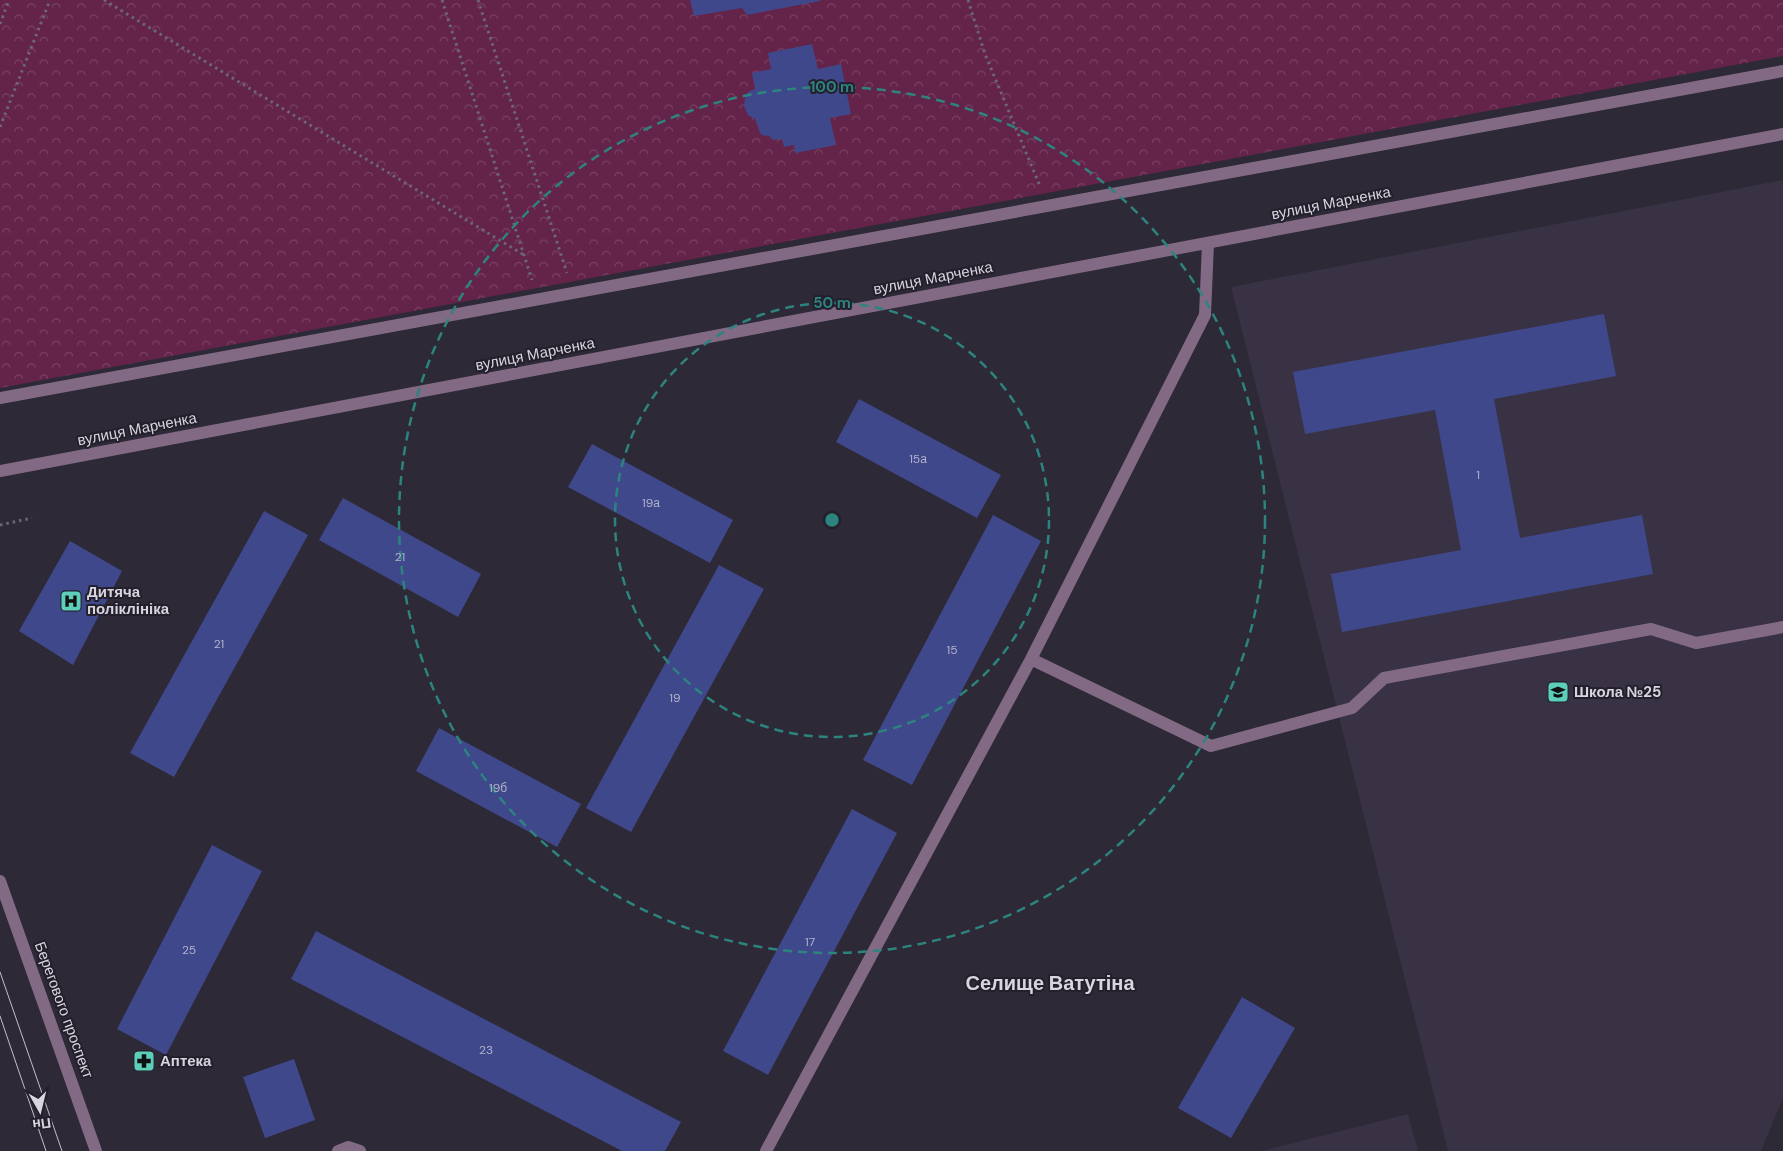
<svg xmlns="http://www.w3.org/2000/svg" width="1783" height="1151" font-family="'DM Sans',sans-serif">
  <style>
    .built { fill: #383244 }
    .park { fill: url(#park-crowns) }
    .building { fill: #40488c }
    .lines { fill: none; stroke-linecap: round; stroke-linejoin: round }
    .path { stroke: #6b6773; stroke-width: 3; stroke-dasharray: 2.5 4; stroke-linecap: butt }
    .minor { stroke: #826a85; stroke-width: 12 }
    .tram { stroke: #c3c0ca; stroke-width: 1 }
    .ring { fill: none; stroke: #2d847f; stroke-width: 2.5; stroke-dasharray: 9 6 }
    .labels { text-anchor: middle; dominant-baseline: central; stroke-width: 4; stroke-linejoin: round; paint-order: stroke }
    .number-label { font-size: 12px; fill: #b2b2ca }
    .street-label { font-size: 15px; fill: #d8d5de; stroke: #231f2c }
    .poi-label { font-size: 15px; font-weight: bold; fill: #d8d5de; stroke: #231f2c; text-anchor: start }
    .district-label { font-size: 20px; font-weight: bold; fill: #d8d5de; stroke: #231f2c }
    .centre { fill: #2d847f; stroke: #231f2c; stroke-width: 2.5 }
    .ring-label { font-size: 15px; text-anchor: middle; font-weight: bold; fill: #2d847f; stroke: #231f2c; stroke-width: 4; stroke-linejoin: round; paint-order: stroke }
  </style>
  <defs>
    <pattern id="park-crowns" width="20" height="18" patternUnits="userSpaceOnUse" patternTransform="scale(1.25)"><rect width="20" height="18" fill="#642349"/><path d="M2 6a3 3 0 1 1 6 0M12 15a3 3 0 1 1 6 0" fill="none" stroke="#794263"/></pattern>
  </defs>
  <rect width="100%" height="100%" fill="#2d2936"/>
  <!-- built -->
  <path class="built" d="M1783 180V1098L1761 1151H1448L1231 287Z
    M1408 1114 1418 1151H1261Z"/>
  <!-- park -->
  <path class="park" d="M0 0H1783V56L0 388Z"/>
  <!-- building -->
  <path class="building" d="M690 0H820V1L747 15 742 8 694 16Z
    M812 44 818 69 841 64 851 114 830 118 836 145 795 153 794 145 784 147 782 139 773 140 769 136 761 135 755 119 748 115 744 106 745 99 748 92 755 89 752 73 771 69 768 53Z
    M1604 314 1616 376 1494 399 1520 538 1642 515 1653 574 1342 632 1331 574 1461 550 1435 410 1305 434 1293 372Z
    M859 399 1001 475 977 518 836 442Z
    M592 444 733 520 710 563 568 487Z
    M343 498 481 574 458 617 319 540Z
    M264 511 308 535 174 777 130 753Z
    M993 515 1041 541 912 785 863 760Z
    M70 541 122 571 73 665 19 631Z
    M719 565 764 589 631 832 586 808Z
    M439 728 581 804 557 847 416 771Z
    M852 809 897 833 768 1075 723 1051Z
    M212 845 262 871 166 1055 117 1029Z
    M316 931 681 1122 665 1151H622L291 979Z
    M1242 997 1295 1028 1231 1138 1178 1108Z
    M294 1059 315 1120 265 1138 243 1077Z"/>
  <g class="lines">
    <!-- path -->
    <path class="path" d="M104 0 524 255
      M442 0 532 280
      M478 0 567 273
      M968 0 985 54 1040 186
      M0 24 9 0
      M0 127 50 0
      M0 525 32 518"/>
    <!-- minor -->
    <path class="minor" d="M0 398 1783 71
      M0 471 1783 134
      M1031 659 1211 746 1352 708 1384 678 1651 629 1696 643 1783 627
      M0 881 96 1151
      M338 1151 348 1147 360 1151
      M766 1151 1031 659 1205 315 1208 243"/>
    <!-- tram -->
    <path class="tram" d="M0 972 62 1151
      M0 1016 46 1151"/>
  </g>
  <!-- distance rings -->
  <g class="ring">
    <circle cx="832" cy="520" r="217"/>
    <circle cx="832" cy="520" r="433"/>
  </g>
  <!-- icons -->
  <defs>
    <g id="hospital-square" transform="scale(1.125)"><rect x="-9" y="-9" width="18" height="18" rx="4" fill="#5cceba" stroke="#231f2c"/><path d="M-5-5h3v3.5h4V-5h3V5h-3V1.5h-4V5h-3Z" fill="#111"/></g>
    <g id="school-square" transform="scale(1.125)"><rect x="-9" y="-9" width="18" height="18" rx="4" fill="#5cceba" stroke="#231f2c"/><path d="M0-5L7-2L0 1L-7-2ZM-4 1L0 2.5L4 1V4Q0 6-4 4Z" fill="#111"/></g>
    <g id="pharmacy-square" transform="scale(1.125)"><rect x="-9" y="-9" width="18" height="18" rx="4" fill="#5cceba" stroke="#231f2c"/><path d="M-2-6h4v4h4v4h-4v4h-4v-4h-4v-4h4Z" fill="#111"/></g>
  </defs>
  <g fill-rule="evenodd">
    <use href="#hospital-square" x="71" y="601"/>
    <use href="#school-square" x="1558" y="692"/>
    <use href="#pharmacy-square" x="144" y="1061"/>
  </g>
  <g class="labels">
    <!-- number labels -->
    <g class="number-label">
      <text x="918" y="459">15а</text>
      <text x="1478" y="475">1</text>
      <text x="651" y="503">19а</text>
      <text x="400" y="557">21</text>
      <text x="219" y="644">21</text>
      <text x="952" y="650">15</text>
      <text x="675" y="698">19</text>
      <text x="498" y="788">19б</text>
      <text x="810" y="942">17</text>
      <text x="189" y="950">25</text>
      <text x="486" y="1050">23</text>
    </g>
    <!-- street labels -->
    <g class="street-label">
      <text transform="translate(1331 203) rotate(-11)">вулиця Марченка</text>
      <text transform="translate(933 278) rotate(-11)">вулиця Марченка</text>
      <text transform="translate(535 354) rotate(-11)">вулиця Марченка</text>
      <text transform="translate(137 429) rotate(-11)">вулиця Марченка</text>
      <text transform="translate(64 1010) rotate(70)">Берегового проспект</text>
    </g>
    <!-- poi labels -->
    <g class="poi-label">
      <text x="87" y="592">Дитяча<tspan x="87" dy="17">поліклініка</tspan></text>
      <text x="1574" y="692">Школа №25</text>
      <text x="160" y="1061">Аптека</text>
    </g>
    <!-- district labels -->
    <g class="district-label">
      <text x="1050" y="983">Селище Ватутіна</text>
    </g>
  </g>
  <circle cx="832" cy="520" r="8" class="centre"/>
  <g class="ring-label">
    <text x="832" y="92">100 m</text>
    <text x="832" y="308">50 m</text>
  </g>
  <!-- north arrow -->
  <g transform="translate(40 1111) rotate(172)" stroke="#231f2c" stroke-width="4" paint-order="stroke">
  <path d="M0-4L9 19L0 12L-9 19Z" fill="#d8d5de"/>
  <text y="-8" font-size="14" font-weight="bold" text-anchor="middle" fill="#d8d5de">Пн</text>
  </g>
</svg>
